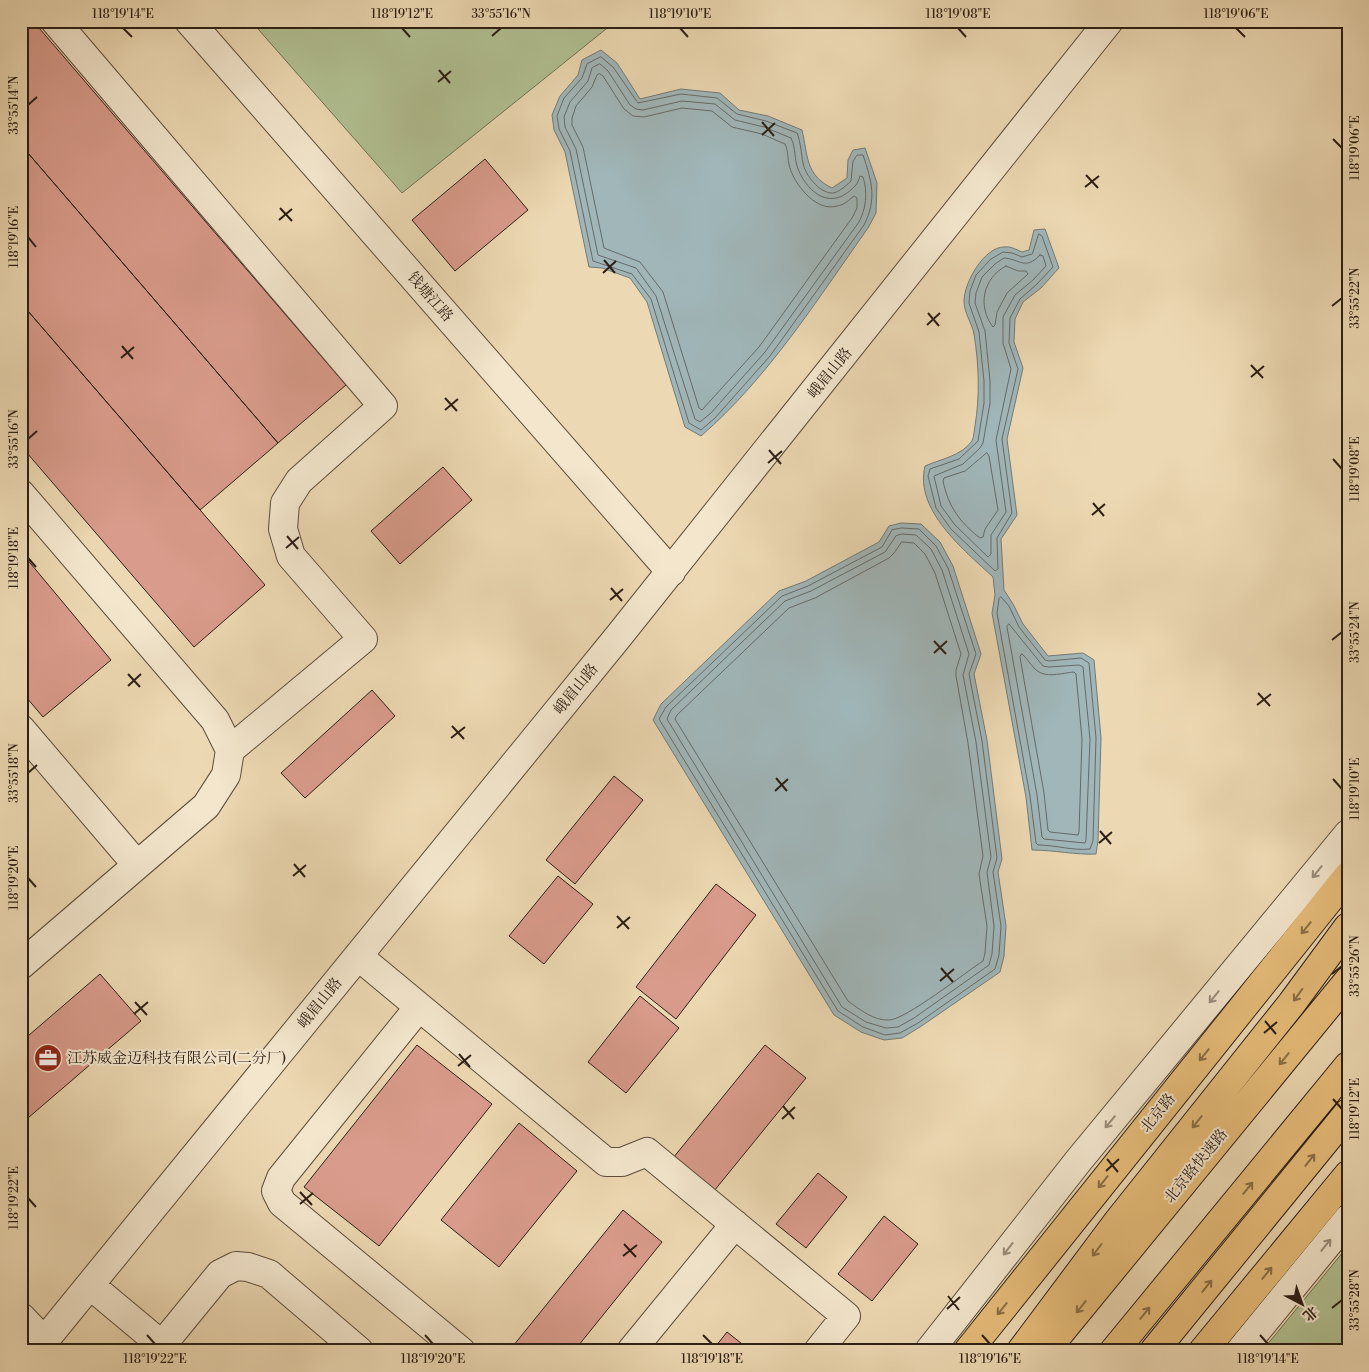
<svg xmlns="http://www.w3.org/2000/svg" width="1369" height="1372" font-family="'Libre Bodoni','Noto Serif SC',serif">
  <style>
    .green { fill: #b1c092; stroke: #6e7054 }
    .water { fill: #a0b6b9; stroke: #727a77 }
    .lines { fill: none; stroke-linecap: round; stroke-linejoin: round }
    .shore { stroke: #666a67; stroke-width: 1 }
    .building { fill: #d99b8b; stroke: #2c1f15 }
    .minor-casing { stroke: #5c4d3c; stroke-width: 30 }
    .major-casing { stroke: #2c1f15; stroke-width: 30 }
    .highway-casing { stroke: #2c1f15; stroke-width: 30 }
    .minor { stroke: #f3e6cd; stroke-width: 28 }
    .major { stroke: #e6bc79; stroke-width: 28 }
    .highway { stroke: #e6bc79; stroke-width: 28 }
    .oneway { stroke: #998c7a }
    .oneway2 { stroke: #896e47 }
    .ticks { fill: none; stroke: #2c1f15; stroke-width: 2 }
    .labels { text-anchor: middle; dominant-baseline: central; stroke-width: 4; stroke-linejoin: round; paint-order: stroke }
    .street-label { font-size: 15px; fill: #2c1f15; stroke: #f3e6cd }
    .poi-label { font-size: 15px; fill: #2c1f15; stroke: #f3e6cd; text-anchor: start }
    .neatline { fill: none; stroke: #2c1f15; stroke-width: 2 }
    .ticks-label { font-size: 12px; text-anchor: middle; fill: #2c1f15 }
  </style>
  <rect width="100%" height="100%" fill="#ecd8b2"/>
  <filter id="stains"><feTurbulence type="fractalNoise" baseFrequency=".004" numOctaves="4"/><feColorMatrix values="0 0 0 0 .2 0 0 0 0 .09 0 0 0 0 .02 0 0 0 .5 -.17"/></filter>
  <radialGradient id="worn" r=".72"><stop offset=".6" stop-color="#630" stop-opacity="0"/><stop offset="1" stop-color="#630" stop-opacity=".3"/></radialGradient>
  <!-- green -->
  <path class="green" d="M251 21H616L402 193Z
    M1348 1246V1351H1262Z"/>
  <!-- water -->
  <path class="water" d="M601 50 617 63 640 99 681 89 720 93 739 110 768 116 802 130C808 155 805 175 832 188L847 178 848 160 853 150 865 148 877 183 876 213 868 228C817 300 768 378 701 436L685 427 647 302 630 278 602 268 589 267 565 152 554 130 552 115 560 96 578 75 582 60Z
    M1045 229 1059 268 1041 288 1023 302 1015 319 1014 342 1023 368 1007 439 1017 515 1001 539 1004 590 1013 604 1023 624 1048 656 1083 653 1094 660 1101 738 1098 841 1096 854C1075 855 1054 850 1032 850L1026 797 992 613 995 595 993 577C964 550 914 510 925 466 941 459 961 456 972 441 974 437 974 431 975 426 980 395 979 365 974 334 972 323 964 313 964 301 964 283 984 247 1004 247 1011 246 1017 250 1022 252L1029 250 1034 230Z
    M901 523 921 524 940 542 953 566 981 654 974 674 987 740 1002 859 998 872 1006 926 1004 956 1000 972 920 1027 902 1038 884 1040 861 1032 834 1015 653 720 661 704 779 591 806 581 879 542 889 526Z"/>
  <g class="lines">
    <!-- shore -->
    <path class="shore" d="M601 57 613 67 638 103 681 94 717 98 737 114 766 121 797 133C801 143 801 153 803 163 805 175 819 192 831 193 837 194 847 185 851 181L853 161 857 155H863C872 182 877 199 864 225L770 356 715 418 701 430 689 423 651 299 632 274 593 261 570 151 559 129 557 116 564 98 582 78 587 64Z
      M600 64 608 71 630 105 636 109 643 110 682 101 715 104 735 120 764 127 791 138C796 148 794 159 798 169 809 195 832 211 855 186 858 183 859 179 860 176L863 177C868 192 866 209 859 222L765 352 711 413 700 422 695 419 656 296 636 268 598 255 576 149 565 127 564 117 570 102 588 81 592 68Z
      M600 74 603 76 624 109 633 116 644 117 682 108 712 111 732 127 762 134 785 144C789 152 787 162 791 171 797 187 817 212 837 206 844 205 849 200 854 196L857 198V208L852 218 759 347 702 410 699 408 663 292 640 262 604 248 583 147 572 125V118L576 106 592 87 597 75Z
      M1039 234 1042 236 1053 267 1037 284 1020 299 1010 318 1009 343 1018 369 1002 439 1012 513 997 538 998 569 995 571 951 529 936 508 928 476 930 469 959 459 978 441 984 403V381L979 332 969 303 970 291 976 275 991 259 1003 252 1012 253 1022 257 1032 254Z
      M1040 255 1043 256 1046 266 1033 280 1015 295 1003 317V343L1011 369 996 440 1006 512 991 535V554L988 557 955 525 941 506 934 476 963 464 980 448 983 443 990 403V381L985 331 975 303 976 293 982 277 995 264 1004 258C1020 259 1025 271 1040 255Z
      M1006 266 1018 271H1026L1028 274 1007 293 997 312 995 325 993 327C977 306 983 278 1006 266Z
      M987 453 989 456 998 510 985 529 983 537 980 538C960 523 948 506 943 481L944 478 965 471Z
      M902 528 919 529 936 546 948 568 976 654 969 674 982 741 997 858 993 872 1001 926 999 955 995 969 918 1023 900 1033 885 1035 863 1027 838 1011 659 719 666 707 782 596 808 586 882 547 892 530Z
      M902 534 916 535 931 549 942 570 969 654 963 675 976 742 991 857 987 872 994 926 992 954 989 965 914 1018 898 1027 886 1028 866 1022 842 1007 667 719 671 710 785 601 811 591 885 552 896 536Z
      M902 542 914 543 925 554 935 573 961 654 956 670V676L968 743 983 856 979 874 987 926 985 953 983 961C966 972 905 1020 889 1020 874 1021 859 1009 848 1001L675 719 677 715 789 608 815 598 889 558 894 553Z
      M1001 597 1009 606 1019 627 1045 660 1049 661 1081 658 1089 663 1096 738 1093 841 1090 849C1073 851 1056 845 1038 845L1036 843 1030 796 997 613 999 599Z
      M1009 624 1043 666 1049 667 1079 665 1083 667 1090 739 1086 840 1085 843 1044 839 1042 837 1037 795 1007 627Z
      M1022 654C1027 658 1030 664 1035 669 1045 679 1062 673 1074 672L1076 674 1082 739 1079 832 1078 835 1050 832 1048 830 1044 793 1020 657Z"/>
  </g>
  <!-- building -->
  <path class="building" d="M21 21H33L346 385 278 443 21 145Z
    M21 145 278 443 200 510 21 303Z
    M485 159 528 210 455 271 412 220Z
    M21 303 265 585 194 647 21 446Z
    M443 467 472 500 400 564 371 531Z
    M21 552 111 660 43 717 21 691Z
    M372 690 395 716 305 798 281 773Z
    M614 776 643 800 575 884 546 860Z
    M558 876 593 904 544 964 509 936Z
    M716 884 756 915 676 1019 636 987Z
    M100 974 141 1021 21 1124V1042Z
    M640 996 679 1028 626 1093 588 1062Z
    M417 1045 492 1104 379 1246 304 1187Z
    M765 1045 806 1078 714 1191 673 1158Z
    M519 1123 577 1171 499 1267 441 1220Z
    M818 1173 847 1197 806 1248 776 1224Z
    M623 1210 662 1242 574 1351H509Z
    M884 1216 918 1244 872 1301 838 1274Z
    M727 1332 751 1351H712Z"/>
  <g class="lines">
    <!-- minor casing -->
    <g class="minor-casing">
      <path id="minor" d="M55 21 383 406 299 481 285 503 283 529 291 556 363 639 230 750
        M189 21 671 572
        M21 494 215 720 230 750 226 775 206 806 21 965
        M21 729 137 865
        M358 956 606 1162H622L647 1152 846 1316 818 1351
        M419 1007 281 1178 276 1191 282 1203 461 1351
        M90 1285 169 1351
        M21 1317 44 1341
        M36 1351 618 637 1109 21
        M157 1351 220 1274 236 1266 248 1267 269 1274 359 1351
        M631 1351 735 1224
        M929 1351 1079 1160 1348 834
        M1240 1351 1348 1219"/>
    </g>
    <!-- major casing -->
    <g class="major-casing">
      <path id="major" d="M968 1351 1348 876
        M1203 1351 1348 1175"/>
    </g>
    <!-- highway casing -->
    <g class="highway-casing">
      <path id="highway" d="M1021 1351 1119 1220 1292 1003 1348 927
        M1045 1351 1348 981
        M1114 1351 1348 1066
        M1154 1351 1348 1113"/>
    </g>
    <!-- minor -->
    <use href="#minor" class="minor"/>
    <!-- major -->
    <use href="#major" class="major"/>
    <!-- highway -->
    <use href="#highway" class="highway"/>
  </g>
  <!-- one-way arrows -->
  <defs><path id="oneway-shaft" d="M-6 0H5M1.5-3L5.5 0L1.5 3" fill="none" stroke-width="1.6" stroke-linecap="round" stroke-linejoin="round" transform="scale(1.25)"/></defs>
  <g class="oneway">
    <use href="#oneway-shaft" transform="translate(1317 872) rotate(129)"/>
    <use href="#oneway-shaft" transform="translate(1214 997) rotate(129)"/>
    <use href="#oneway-shaft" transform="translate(1110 1122) rotate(130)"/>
    <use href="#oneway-shaft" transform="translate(1326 1245) rotate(-51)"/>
    <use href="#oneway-shaft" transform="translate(1008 1249) rotate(128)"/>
  </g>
  <g class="oneway2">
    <use href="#oneway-shaft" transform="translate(1306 928) rotate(129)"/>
    <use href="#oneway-shaft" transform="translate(1298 995) rotate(126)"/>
    <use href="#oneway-shaft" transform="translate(1204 1055) rotate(129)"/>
    <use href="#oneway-shaft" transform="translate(1284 1059) rotate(129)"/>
    <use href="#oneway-shaft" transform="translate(1197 1122) rotate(129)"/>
    <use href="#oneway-shaft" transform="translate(1310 1160) rotate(-51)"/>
    <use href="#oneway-shaft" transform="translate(1103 1182) rotate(129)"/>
    <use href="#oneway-shaft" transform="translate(1248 1188) rotate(-51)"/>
    <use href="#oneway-shaft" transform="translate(1097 1250) rotate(127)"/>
    <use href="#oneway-shaft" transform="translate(1267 1273) rotate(-51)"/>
    <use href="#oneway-shaft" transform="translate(1207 1286) rotate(-51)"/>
    <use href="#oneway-shaft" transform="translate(1081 1307) rotate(129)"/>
    <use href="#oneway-shaft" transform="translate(1002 1309) rotate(129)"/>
    <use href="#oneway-shaft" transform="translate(1145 1313) rotate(-51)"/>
  </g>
  <!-- ticks -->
  <path class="ticks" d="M123 28 132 37M402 28 410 37M680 28 688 37M958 28 966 37M1236 28 1245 37M492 36 501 28M439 70 450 83M438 82 451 71M28 105 37 97M762 122 774 136M762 135 775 123M1333 139 1342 148M1086 175 1098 188M1085 187 1099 176M280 208 292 221M279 220 292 209M28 237 36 247M604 260 615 273M603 273 616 261M1332 306 1342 298M928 313 939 326M927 325 940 313M122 346 133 359M121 358 134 347M1251 365 1263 378M1251 377 1264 366M445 398 457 411M445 410 458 399M28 439 37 431M769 450 781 464M1333 459 1342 469M768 463 782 451M1093 503 1104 516M1092 515 1105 504M287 536 298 549M286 548 299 537M28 558 36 567M611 588 622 601M610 600 623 589M1332 640 1342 632M934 641 946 654M934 653 947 641M128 674 140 687M128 686 141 674M1258 693 1270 706M1257 705 1271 694M452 726 464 739M451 738 465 727M28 773 37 765M776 778 787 791M1333 779 1342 789M775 791 788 779M1100 831 1111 844M1099 843 1112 832M294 864 305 877M293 876 306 865M28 878 36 887M617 916 629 929M617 928 630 917M941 968 953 982M1332 974 1342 966M940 981 954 969M135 1002 147 1015M134 1014 148 1002M1265 1021 1276 1034M1264 1033 1277 1022M459 1054 470 1067M458 1066 471 1055M1333 1099 1342 1109M783 1106 794 1119M782 1119 795 1107M1107 1159 1118 1172M1106 1171 1119 1159M300 1192 312 1205M28 1198 36 1207M300 1204 313 1193M624 1244 636 1257M623 1256 637 1245M948 1296 959 1310M1332 1308 1342 1300M947 1309 960 1297M147 1335 155 1344M425 1335 433 1344M703 1335 712 1344M982 1335 990 1344M1260 1335 1268 1344"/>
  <!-- icons -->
  <defs>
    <g id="office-disc" transform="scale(1.4375)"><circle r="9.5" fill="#8f2418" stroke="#f3e6cd"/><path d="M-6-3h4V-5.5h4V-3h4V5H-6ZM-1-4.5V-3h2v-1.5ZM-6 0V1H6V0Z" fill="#fff"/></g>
  </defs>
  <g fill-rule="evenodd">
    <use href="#office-disc" x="48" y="1058"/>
  </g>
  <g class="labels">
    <!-- street labels -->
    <g class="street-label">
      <text transform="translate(430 297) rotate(49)">钱塘江路</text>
      <text transform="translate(830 373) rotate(-51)">峨眉山路</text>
      <text transform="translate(576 689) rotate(-51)">峨眉山路</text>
      <text transform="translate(320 1003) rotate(-51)">峨眉山路</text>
      <text transform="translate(1158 1113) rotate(-51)">北京路</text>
      <text transform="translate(1196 1166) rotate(-51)">北京路快速路</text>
    </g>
    <!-- poi labels -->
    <g class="poi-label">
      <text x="67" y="1058">江苏威金迈科技有限公司(二分厂)</text>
    </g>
  </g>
  <!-- margin -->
  <rect width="1369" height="1372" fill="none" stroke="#ecd8b2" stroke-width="55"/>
  <!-- north arrow -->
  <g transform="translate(1302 1304) rotate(139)" stroke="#f3e6cd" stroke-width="4" paint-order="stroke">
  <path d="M0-4L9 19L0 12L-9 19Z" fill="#2c1f15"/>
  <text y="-8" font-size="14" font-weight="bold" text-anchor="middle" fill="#2c1f15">北</text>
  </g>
  <rect x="28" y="28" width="1314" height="1316" class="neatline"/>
  <g class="ticks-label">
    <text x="123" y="18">118°19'14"E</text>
    <text x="402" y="18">118°19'12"E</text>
    <text x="501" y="18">33°55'16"N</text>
    <text x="680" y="18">118°19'10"E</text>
    <text x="958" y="18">118°19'08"E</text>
    <text x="1236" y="18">118°19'06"E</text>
    <text transform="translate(14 105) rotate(-90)" y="4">33°55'14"N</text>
    <text transform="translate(1355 148) rotate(-90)" y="4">118°19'06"E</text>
    <text transform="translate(14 237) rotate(-90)" y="4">118°19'16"E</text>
    <text transform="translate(1355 298) rotate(-90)" y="4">33°55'22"N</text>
    <text transform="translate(14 439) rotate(-90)" y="4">33°55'16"N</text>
    <text transform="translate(1355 469) rotate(-90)" y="4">118°19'08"E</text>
    <text transform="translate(14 558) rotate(-90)" y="4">118°19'18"E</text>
    <text transform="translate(1355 632) rotate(-90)" y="4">33°55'24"N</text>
    <text transform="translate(14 773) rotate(-90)" y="4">33°55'18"N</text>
    <text transform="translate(1355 789) rotate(-90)" y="4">118°19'10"E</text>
    <text transform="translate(14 878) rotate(-90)" y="4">118°19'20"E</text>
    <text transform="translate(1355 966) rotate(-90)" y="4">33°55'26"N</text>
    <text transform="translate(1355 1109) rotate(-90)" y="4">118°19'12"E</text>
    <text transform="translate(14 1198) rotate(-90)" y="4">118°19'22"E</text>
    <text transform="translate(1355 1300) rotate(-90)" y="4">33°55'28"N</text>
    <text x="155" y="1363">118°19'22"E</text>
    <text x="433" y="1363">118°19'20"E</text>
    <text x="712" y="1363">118°19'18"E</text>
    <text x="990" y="1363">118°19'16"E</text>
    <text x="1268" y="1363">118°19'14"E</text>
  </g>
  <rect width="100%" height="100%" filter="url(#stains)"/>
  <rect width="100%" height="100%" fill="url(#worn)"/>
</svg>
